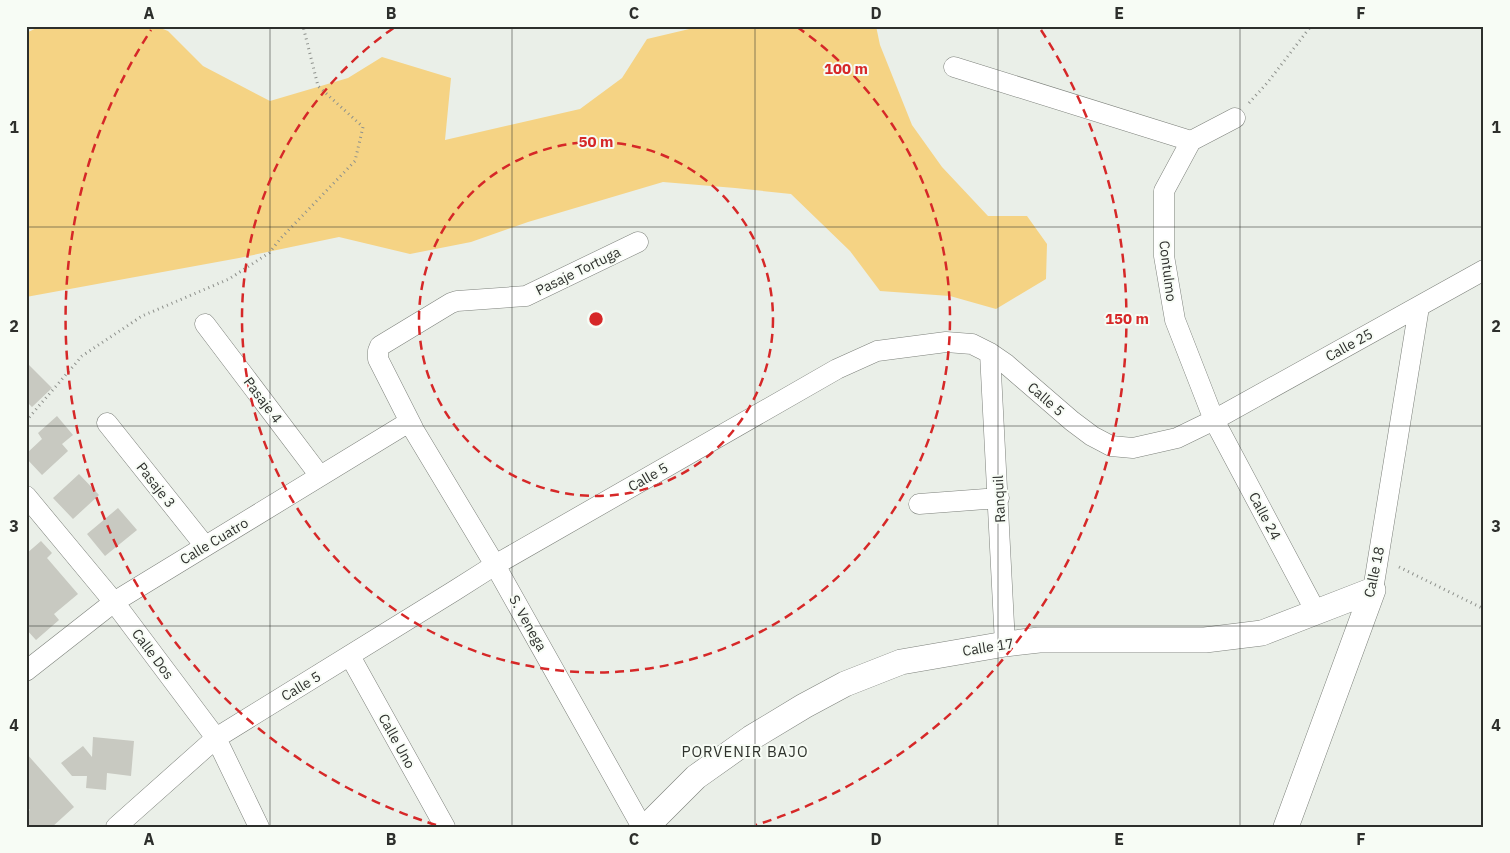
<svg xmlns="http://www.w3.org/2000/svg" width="1510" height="853" font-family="'IBM Plex Sans',sans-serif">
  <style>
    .green { fill: #f5d384 }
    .building { fill: #c8c9c1 }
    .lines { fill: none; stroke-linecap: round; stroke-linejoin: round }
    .minor-casing { stroke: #7d817b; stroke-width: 21 }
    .tertiary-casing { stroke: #7d817b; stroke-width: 26 }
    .path { stroke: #8e918c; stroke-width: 3; stroke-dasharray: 1 4; stroke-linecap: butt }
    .minor { stroke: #fff; stroke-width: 20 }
    .tertiary { stroke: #fff; stroke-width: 25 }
    .grid { fill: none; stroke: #2d2f2c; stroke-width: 1; stroke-opacity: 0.55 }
    .ring { fill: none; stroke: #d62828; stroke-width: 2.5; stroke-dasharray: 9 6 }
    .labels { text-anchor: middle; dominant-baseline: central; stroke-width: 4; stroke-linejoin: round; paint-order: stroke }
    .street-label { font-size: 14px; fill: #2d2f2c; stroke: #f7fcf5 }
    .neighbourhood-label { font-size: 15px; letter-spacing: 1px; fill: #2f332d; stroke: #f7fcf5 }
    .centre { fill: #d62828; stroke: #f7fcf5; stroke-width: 2.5 }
    .ring-label { font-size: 15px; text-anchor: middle; font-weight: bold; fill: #d62828; stroke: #f7fcf5; stroke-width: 4; stroke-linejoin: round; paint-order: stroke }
    .neatline { fill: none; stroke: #2d2f2c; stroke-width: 2 }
    .grid-label { font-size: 16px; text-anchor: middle; font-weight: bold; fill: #2d2f2c }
  </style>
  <rect width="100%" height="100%" fill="#eaefe8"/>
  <!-- green -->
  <path class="green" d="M41 26H155L168 31 203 66 270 101 348 78 382 57 451 78 445 140 580 109 622 78 647 39 702 26H876L880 45 912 125 942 167 988 216H1027L1047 244 1046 279 996 309 950 296 880 291 850 251 791 194 735 188 663 182 528 222 471 242 410 254 339 237 239 258 26 297V33Z"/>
  <!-- building -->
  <path class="building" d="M26 362 52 388 32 407 26 401Z
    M57 416 73 435 62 444 68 451 42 475 26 458V454L42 439 38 433Z
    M79 474 99 495 73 519 53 498Z
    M118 508 137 530 105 556 87 534Z
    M41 541 52 553 47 558 78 594 54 614 59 620 36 640 26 629V554Z
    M93 737 134 741 131 776 107 773 106 790 86 788 87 776H72L61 763 83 746 92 757Z
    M26 753 74 807 52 827H26V813L30 810 26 806Z"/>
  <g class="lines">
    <!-- minor casing -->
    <g class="minor-casing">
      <path id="minor" d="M954 67 1191 141
        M1235 118 1191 141 1164 191V256L1175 320 1214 420 1316 612
        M205 324 320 476
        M990 353 1005 644
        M107 423 205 546
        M413 428 378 359V351L380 346 451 303 457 301 526 296 638 242
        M26 496 114 602 216 738 259 827
        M919 504 999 498
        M1373 590 1419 307
        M350 656 445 827
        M26 671 114 602 409 422 495 565 642 827
        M116 827 216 738 454 591 495 565 837 369 877 351 946 342 972 344 990 353 1006 364 1072 421 1092 436 1111 446 1133 448 1177 438 1214 420 1484 270"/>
    </g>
    <!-- tertiary casing -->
    <g class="tertiary-casing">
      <path id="tertiary" d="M646 827 696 777 751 738 804 706 845 684 901 662 1005 644 1039 640H1205L1262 633 1373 590
        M1286 827 1373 590"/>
    </g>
    <!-- path -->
    <path class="path" d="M1249 103 1268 82 1311 26
      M26 421 82 356 142 316 229 279 269 253 281 238 355 161 363 127 318 86 303 26
      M1399 567 1484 609"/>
    <!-- minor -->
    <use href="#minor" class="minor"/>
    <!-- tertiary -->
    <use href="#tertiary" class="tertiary"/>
  </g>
  <!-- grid -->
  <path class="grid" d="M270 26V827M512 26V827M755 26V827M998 26V827M1240 26V827M26 227H1484M26 426H1484M26 626H1484"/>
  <!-- distance rings -->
  <g class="ring">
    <circle cx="596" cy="319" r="177"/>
    <path d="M797 27A354 354 0 1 1 395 27"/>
    <path d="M436 825A531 531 0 0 1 151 30M1041 30A531 531 0 0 1 756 825"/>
  </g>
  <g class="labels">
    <!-- street labels -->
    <g class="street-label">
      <text transform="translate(578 271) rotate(-26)">Pasaje Tortuga</text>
      <text transform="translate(1168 271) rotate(83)">Contulmo</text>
      <text transform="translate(1349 345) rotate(-29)">Calle 25</text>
      <text transform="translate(1046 399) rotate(41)">Calle 5</text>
      <text transform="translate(263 400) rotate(53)">Pasaje 4</text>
      <text transform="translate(648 477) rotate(-30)">Calle 5</text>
      <text transform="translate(156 485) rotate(52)">Pasaje 3</text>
      <text transform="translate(999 499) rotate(-93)">Ranquil</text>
      <text transform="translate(1265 516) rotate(62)">Calle 24</text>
      <text transform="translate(214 541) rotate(-31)">Calle Cuatro</text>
      <text transform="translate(1374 572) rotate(-78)">Calle 18</text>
      <text transform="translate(528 623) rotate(61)">S. Venega</text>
      <text transform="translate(988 647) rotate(-9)">Calle 17</text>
      <text transform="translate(153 654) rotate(53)">Calle Dos</text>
      <text transform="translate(301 686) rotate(-31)">Calle 5</text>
      <text transform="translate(397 741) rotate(61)">Calle Uno</text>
    </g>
    <!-- neighbourhood labels -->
    <g class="neighbourhood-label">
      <text x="745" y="751">PORVENIR BAJO</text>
    </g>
  </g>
  <circle cx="596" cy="319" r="8" class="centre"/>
  <g class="ring-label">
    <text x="846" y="74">100 m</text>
    <text x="596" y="147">50 m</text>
    <text x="1127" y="324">150 m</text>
  </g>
  <!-- border -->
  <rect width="1510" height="853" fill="none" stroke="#f7fcf5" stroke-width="55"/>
  <rect x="28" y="28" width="1454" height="798" class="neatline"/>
  <g class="grid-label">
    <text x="149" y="19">A</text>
    <text x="391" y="19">B</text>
    <text x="634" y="19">C</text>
    <text x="876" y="19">D</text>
    <text x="1119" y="19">E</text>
    <text x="1361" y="19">F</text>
    <text x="14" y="133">1</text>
    <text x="1496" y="133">1</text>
    <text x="14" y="332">2</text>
    <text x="1496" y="332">2</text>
    <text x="14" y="532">3</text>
    <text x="1496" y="532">3</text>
    <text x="14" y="731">4</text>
    <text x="1496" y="731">4</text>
    <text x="149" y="845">A</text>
    <text x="391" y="845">B</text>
    <text x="634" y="845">C</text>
    <text x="876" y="845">D</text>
    <text x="1119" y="845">E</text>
    <text x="1361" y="845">F</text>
  </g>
</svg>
